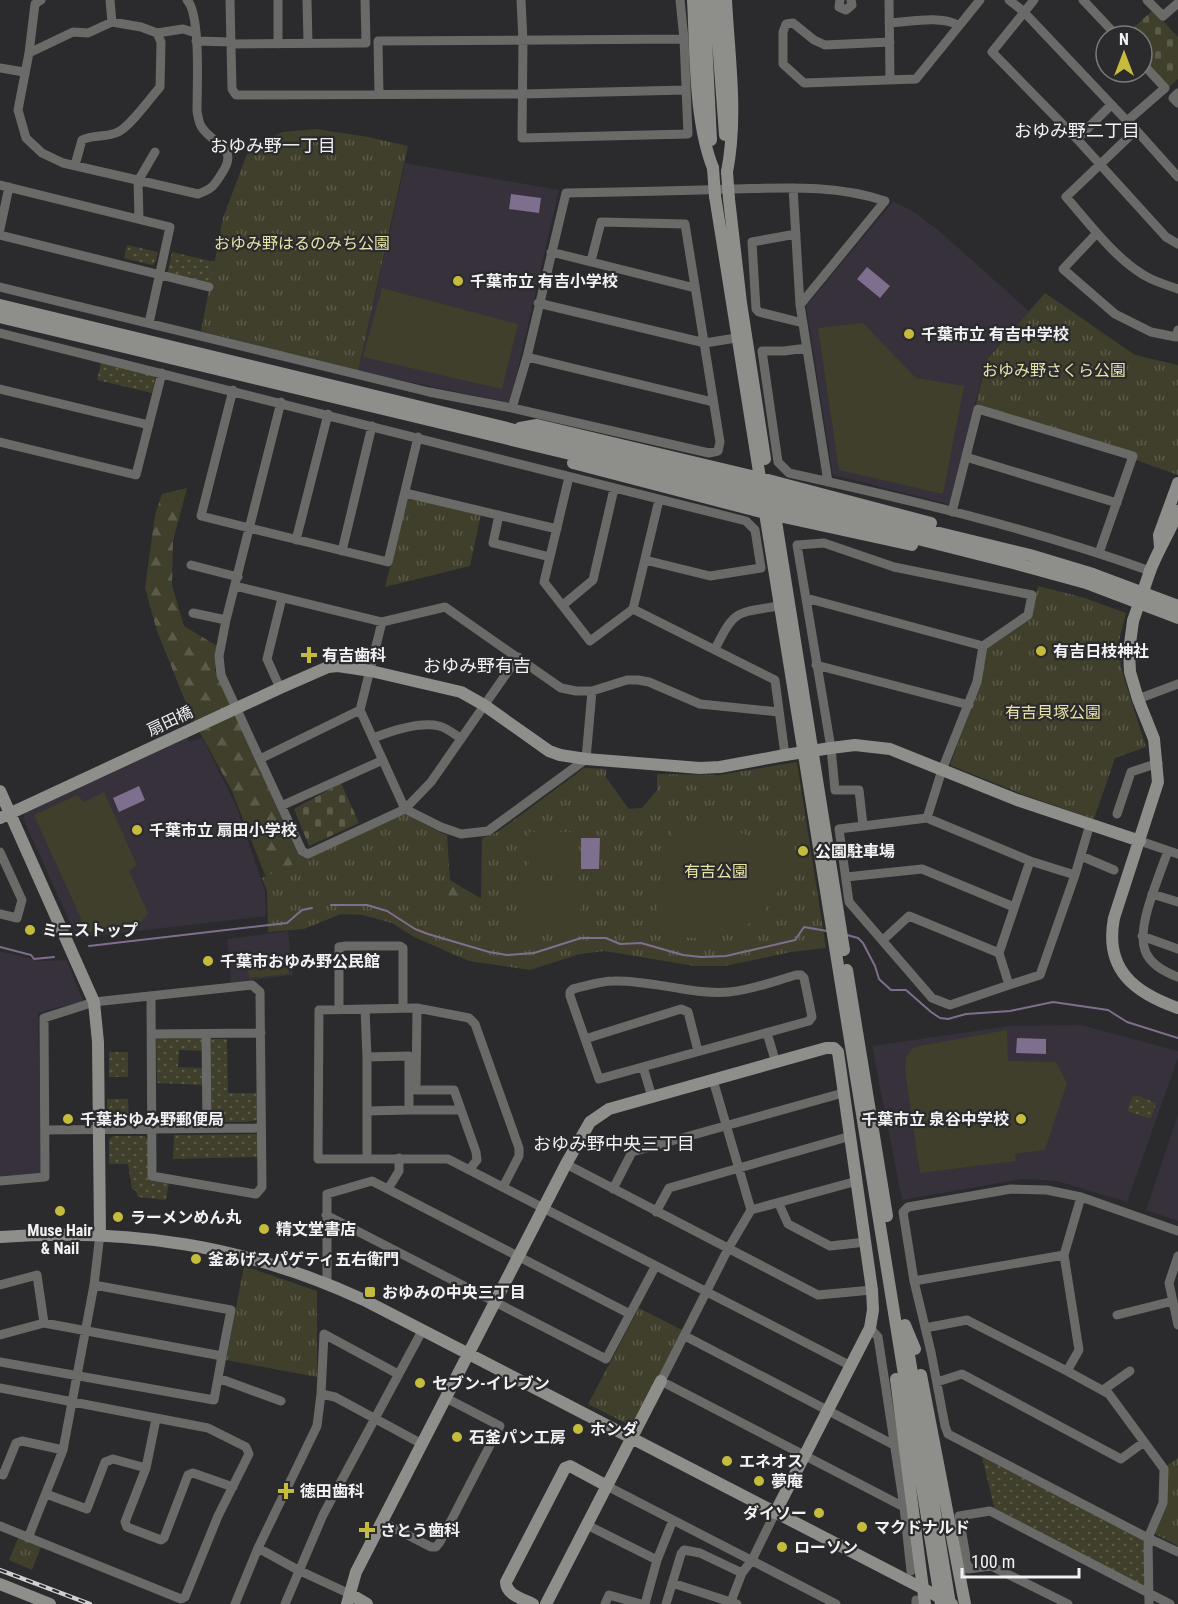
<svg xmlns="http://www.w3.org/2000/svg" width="1178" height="1604" font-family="'Roboto Condensed','Noto Sans JP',sans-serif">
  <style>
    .built { fill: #36313a }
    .grass { fill: url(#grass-dots) }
    .forest { fill: url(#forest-firs) }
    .cemetery { fill: url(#cemetery-stones) }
    .park { fill: url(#park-tufts) }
    .garden { fill: #403f2b }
    .water { fill: #7f6f8e }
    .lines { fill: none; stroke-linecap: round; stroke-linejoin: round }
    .stream { stroke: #7f6f8e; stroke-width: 2 }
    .street { stroke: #6a6a68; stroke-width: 9 }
    .secondary { stroke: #8e8e8b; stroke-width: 12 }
    .rail-casing { stroke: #d0cfd1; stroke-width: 4.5 }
    .rail { stroke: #2b2a2d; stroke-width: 2; stroke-dasharray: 7; stroke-linecap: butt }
    .secondary-bridge { stroke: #8e8e8b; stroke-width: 12 }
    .poi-dot { fill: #c5bc3d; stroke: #2b2a2d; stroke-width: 2 }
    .labels { text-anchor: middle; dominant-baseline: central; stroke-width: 4.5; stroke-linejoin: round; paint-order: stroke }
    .park-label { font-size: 16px; fill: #e7e4a5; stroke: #2b2a2d }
    .poi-label { font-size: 16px; font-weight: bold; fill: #f2f1f3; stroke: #2b2a2d; text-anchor: start }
    .street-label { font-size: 16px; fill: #f2f1f3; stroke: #2b2a2d }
    .neighbourhood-label { font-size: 18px; fill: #f2f1f3; stroke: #2b2a2d }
  </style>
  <defs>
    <pattern id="grass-dots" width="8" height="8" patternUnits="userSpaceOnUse" patternTransform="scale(1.5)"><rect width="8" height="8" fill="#403f2b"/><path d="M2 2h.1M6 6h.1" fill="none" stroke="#5c5b4a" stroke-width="1.8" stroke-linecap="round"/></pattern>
    <pattern id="forest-firs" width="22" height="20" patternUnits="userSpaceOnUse" patternTransform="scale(1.5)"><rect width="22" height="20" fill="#403f2b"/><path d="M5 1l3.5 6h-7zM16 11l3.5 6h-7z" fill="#5c5b4a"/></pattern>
    <pattern id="cemetery-stones" width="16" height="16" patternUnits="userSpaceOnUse" patternTransform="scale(1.5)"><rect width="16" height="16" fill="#403f2b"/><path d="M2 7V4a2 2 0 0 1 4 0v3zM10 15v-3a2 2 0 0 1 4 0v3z" fill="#5c5b4a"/></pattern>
    <pattern id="park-tufts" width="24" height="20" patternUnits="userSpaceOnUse" patternTransform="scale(1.5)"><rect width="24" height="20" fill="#403f2b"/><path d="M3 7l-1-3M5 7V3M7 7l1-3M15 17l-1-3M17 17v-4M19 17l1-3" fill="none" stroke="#5c5b4a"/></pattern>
  </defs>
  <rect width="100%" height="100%" fill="#2b2a2d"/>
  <!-- built -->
  <path class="built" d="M405 163 559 190 510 403 358 371Z
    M893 201 914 212 937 229 1029 311 987 358 975 404 952 505 833 475 806 306Z
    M202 737 236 805 265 891 266 916 77 938 23 818 25 813 187 738 190 742Z
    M288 931 293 975 231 983 227 939Z
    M0 951 40 961 67 960 83 1001 38 1013 42 1174 0 1179Z
    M1081 1025 1178 1051V1058L1127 1202 1057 1181 1022 1179 902 1200 872 1046 1010 1026Z
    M1178 1114V1221L1146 1210Z"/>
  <!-- grass -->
  <path class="grass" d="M127 245 158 252 155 263 152 265 124 258Z
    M172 252 215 262 211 285 167 274Z
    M102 359 157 372 152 393 97 380Z
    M156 1037 203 1038V1051L179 1050 178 1067 202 1068V1085L157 1083Z
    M209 1039H227L228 1093H256L257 1120 246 1122H209Z
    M109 1052H128V1077H109Z
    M1136 1095 1156 1103 1151 1119 1127 1111 1132 1097Z
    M107 1099H128L129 1125H111L107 1121Z
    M258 1134V1157L173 1159 174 1135Z
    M113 1136H145L149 1141V1177L169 1182 166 1200 138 1197 136 1191 132 1189 128 1164H109V1140Z
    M982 1457 1141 1538 1144 1543 1145 1590 995 1511Z"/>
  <!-- forest -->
  <path class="forest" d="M187 488 173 541 172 585 184 626 217 646 215 671 297 852 314 859 404 818 447 835 450 880 485 901 486 840 584 772 603 773 630 811H644L721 778 527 930 373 915 336 914 274 898 232 791 192 718 157 631 145 588 155 515 162 494Z"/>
  <!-- cemetery -->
  <path class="cemetery" d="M1153 10 1178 37V79L1169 87 1142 58V36H1124Z
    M341 783 359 823 309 846 294 809Z"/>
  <!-- park -->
  <path class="park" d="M316 129 368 137 408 146 358 371 201 331 223 218 247 154 265 140 283 132Z
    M1045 293 1135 355 1178 365V475L1136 460 1137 456 976 404 987 359Z
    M408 496 481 514 470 566 385 587Z
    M1038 586 1082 597 1126 613 1119 641 1121 668 1146 747 1115 758 1094 819 1024 795 950 765 978 690 987 646 1030 618Z
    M797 762 826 948 791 952 725 966H694L605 951 580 954 530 970 469 961 414 937 392 923 359 914H341L304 929 268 932 267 891 262 878 405 814 441 833 449 899H481L482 838 498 832 584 768 606 769V779L627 809 642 808 657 790V774L719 775Z
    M244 1266 317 1291V1377L226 1360Z
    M639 1308 684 1331 633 1427 588 1404Z
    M1178 1458V1546L1153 1533 1166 1466Z
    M18 1538 41 1547 32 1570 9 1560Z"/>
  <!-- garden -->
  <path class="garden" d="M382 288 518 324 502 389 363 357Z
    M863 323 916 378 964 386 943 494 839 470 818 328Z
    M104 792 137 865 129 871 148 913 137 927 87 932 34 815 77 795 84 802Z
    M683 820 732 830 789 850C787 861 786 873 782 882 768 916 740 936 703 938 687 939 668 933 653 930L673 826Z
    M529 832H572L571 875H529Z
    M522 884 581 885 580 929 522 928Z
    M267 954 268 960 287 958 289 974 249 978 247 956Z
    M1007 1030 1008 1061 1056 1062 1067 1083 1045 1150 1015 1154 1016 1161 920 1173 905 1069 906 1057 914 1047Z"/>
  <!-- water -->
  <path class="water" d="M511 194 541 198 539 213 509 209Z
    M867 267 890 286 880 298 857 279Z
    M139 786 145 800 119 812 113 798Z
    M581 838H600L599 869H581Z
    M1017 1038 1046 1039V1054L1016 1053Z"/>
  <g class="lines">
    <!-- stream -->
    <path class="stream" d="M331 905H367L387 911 415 929 428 934 489 952 507 955 534 953 581 938H606L620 944 641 943 683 955 701 957 726 956 795 940 804 927 827 931
      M847 935 858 938 863 943 875 966 879 979 891 990H906L931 1012 940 1018 948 1019 966 1014 1010 1011 1053 1002 1108 1010 1127 1022 1178 1038
      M89 946 287 923 302 910 312 908
      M0 947 31 955 34 959 54 957"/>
    <!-- street -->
    <path class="street" d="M41 0 35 4 29 53 18 110 26 138 42 153 63 163 198 194C212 189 214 186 222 173 239 148 215 145 203 129 199 125 198 117 197 111 197 89 201 14 187 0
      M110 0 112 22
      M230 0 232 89 236 95 523 94 686 90
      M278 0V44
      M307 0 308 43
      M521 0 523 41 522 138 688 134 684 39 680 0
      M840 0 839 7 846 10 852 5 851 0
      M889 0 890 80
      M1009 0 1023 11 1127 121 1165 88 1142 63
      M1034 0 992 52 1077 139 1166 237 1178 244
      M1083 0 1117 36
      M1147 0 1163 16 1178 3
      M889 23C910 22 939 15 958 25
      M157 33 183 29 196 33
      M196 41 231 42
      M890 42 825 45 814 40 793 23 786 24 783 32V64L804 83 916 79 980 0
      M231 44 366 43 365 0
      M29 53 73 32 88 33 112 22 141 27 157 33 161 42 160 87C151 97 130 127 118 132 106 138 94 134 82 140L75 165
      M0 68 24 72
      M1178 93 1173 98 1178 103
      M379 94 378 41 684 39
      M1077 139 1111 105
      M1178 177 1136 130 1066 197C1090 224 1118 263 1151 279 1160 283 1169 286 1178 289
      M0 185 170 227 149 323
      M793 188 800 305 828 482
      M139 219 138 181 155 152
      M0 229 9 187
      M1097 233 1063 269 1115 314 1151 332 1176 337 1178 330
      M796 234 752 242 756 309 759 312 803 323
      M0 235 209 287
      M551 252 695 288
      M0 287 429 392 512 408 527 357 566 193C621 192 676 191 731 189 782 188 835 184 885 201L800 305
      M538 303 705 343 736 338
      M0 333 746 521 755 530 761 568 710 576 645 560
      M807 348 784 351H762L778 462 789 473C911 500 1033 529 1150 571
      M527 357 713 402
      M0 389 149 425
      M233 390 201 516 388 562 418 437
      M281 402 226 620 219 656 221 675 302 851 308 854 405 809 431 782 518 657
      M512 408 709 453 718 451 720 442 685 224 601 222 591 261
      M0 442 136 475 162 373
      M966 457 1117 503
      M569 477 544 582 590 641 633 609 659 500
      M405 493 557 529
      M952 512 978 409 1133 456 1099 553
      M499 515 493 543 550 557
      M296 540 328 414
      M342 551 372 426
      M191 565 238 577
      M235 586 382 622 445 607 561 688 576 691H592L627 680H638L649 682 700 704 779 712
      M806 598 983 646
      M563 605 593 580 614 489
      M633 609 775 680 785 755
      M193 613 226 620
      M382 622 360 710 405 809 441 827 461 834 488 831 586 759 592 691
      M715 649C735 609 736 613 779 606
      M816 665 969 705
      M280 688 267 659 282 598
      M1138 699 1178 684
      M373 738C391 731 420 721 439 726 447 728 454 734 460 738
      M260 759 360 710
      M281 806 383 760
      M1117 814 1131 772 1158 763
      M863 825 859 790H835L831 748 797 545 824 543 894 567 1032 595 1028 615 983 646 977 682 942 770 927 818
      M1140 841 1178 854
      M1168 851C1161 870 1154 888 1148 908 1138 943 1140 963 1178 977
      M0 852 22 900 17 918 0 914
      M1081 856 1114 870
      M1075 875 1090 824
      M846 877 922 869 1014 907
      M1152 894 1178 902
      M1142 936 1178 949
      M883 940 909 916 999 953
      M796 975H801L804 978 812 1017 809 1021 599 1079 570 996V992L573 989C586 986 600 981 614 981 653 980 690 995 729 992 752 990 775 981 796 975Z
      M1009 985 950 1005 932 998 849 902 839 829 927 818 1030 861 1075 875 1040 975 1009 985 999 953 1030 861
      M417 1008 416 1090H454L476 1152 477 1160 469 1170
      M339 1009V947L346 946H400L403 948V1007
      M365 1009 367 1057 409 1056V1110H460
      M767 1033 776 1063
      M152 1034 261 1033
      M206 1034 207 1128
      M585 1039 681 1009 688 1012 698 1051
      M367 1057V1158
      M643 1067 652 1097
      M713 1080 751 1210
      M367 1111 409 1110
      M46 1130 261 1128
      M566 1164 818 1295 872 1290
      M0 1181 45 1177 44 1018 94 1002 252 985 260 992 262 1187 256 1194 152 1176 151 996
      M857 1181 751 1210 728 1249 661 1381 904 1507
      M503 1187 519 1156V1148L475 1024 469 1018 417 1008 319 1010 318 1159H448L851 1366
      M388 1189 399 1171V1158
      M613 1189 632 1152 843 1093
      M779 1204 788 1224 830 1246 866 1242
      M656 1212 669 1188 851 1136
      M326 1215 606 1359 655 1267
      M1178 1256 1169 1283 1178 1325
      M914 1281 1064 1255
      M327 1283V1194L372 1181 630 1314
      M0 1285 37 1275 44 1323 222 1356 231 1310 94 1285
      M1117 1315 1173 1301
      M870 1328 878 1337 904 1507 911 1571
      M925 1328 967 1320 1067 1371 1079 1350 1064 1255 1081 1197
      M0 1335 44 1323
      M685 1336 894 1445
      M0 1362 214 1400 222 1356
      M1067 1371 1109 1394 1164 1469 1163 1503 1148 1538 1178 1552
      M218 1378 281 1401
      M937 1382 962 1374 1121 1459 1144 1442
      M0 1388 208 1428 246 1447 249 1454 218 1516 185 1597 181 1599 0 1526
      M1103 1390 1130 1371
      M321 1394 335 1397 422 1444
      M146 1468 125 1522 127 1527 161 1540 164 1538 188 1475 193 1473 233 1487
      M0 1474 3 1475 16 1443 22 1441 63 1450
      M607 1486 836 1604
      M46 1494 87 1509 105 1462 113 1459 146 1468 156 1419
      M382 1522 431 1547H436L440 1542 500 1426 446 1398
      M587 1525 657 1560
      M28 1538 63 1450 94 1285 100 1234
      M258 1548 298 1570 350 1594
      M672 1583 737 1604
      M916 1600V1604
      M235 1604 258 1548 317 1426 321 1394 324 1334 398 1374
      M285 1604 323 1515 422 1331
      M605 1604 609 1595 641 1604
      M645 1604 657 1560 673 1520
      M666 1604 681 1554 684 1550 700 1553 742 1573
      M730 1604 742 1573 752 1560 775 1513
      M1068 1604 991 1566 968 1569 959 1516 990 1511 1170 1604
      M1149 1604 1148 1538 948 1434 945 1426 931 1352 914 1281 903 1212 908 1207 1011 1189 1047 1190 1081 1197 1178 1231"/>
    <!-- secondary -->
    <path class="secondary" d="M693 0C696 52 694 120 713 168
      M704 0 711 140
      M715 0 725 135
      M726 0C729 57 738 116 727 172
      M715 196 760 478
      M729 199 741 303 765 459
      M0 305 1030 555 1093 574 1178 606
      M0 317 783 505 1013 563 1086 583 1178 618
      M520 428 537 425 760 478 931 523
      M573 463 765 513 912 545
      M765 513 941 1604
      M775 515 844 950
      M1160 547 1159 535 1178 483
      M1150 571C1158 550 1170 532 1178 511
      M1133 621 1129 651 1130 672 1138 699 1154 739 1158 782 1114 918C1104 970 1135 993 1178 1008
      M831 748 855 745 890 749 1017 800 1140 841
      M0 791 94 1002 98 1042 100 1234
      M0 818 280 688 328 667 338 666 371 671 461 692 484 705 549 751 560 755 586 759 700 768 720 767 785 755
      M847 970 887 1216
      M0 1237C130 1228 245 1245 364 1300L922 1588
      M905 1325 915 1349
      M907 1343 950 1604
      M921 1375 965 1604
      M896 1379 925 1604
      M0 1584 50 1604
      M350 1594 367 1604
      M347 1604 356 1572 566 1164 590 1122 609 1109 826 1048H834L838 1052 872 1290 873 1310 870 1328 775 1513
      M533 1604C523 1599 506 1595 506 1582L565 1468 570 1466 607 1486
      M546 1604 661 1381"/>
    <!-- rail casing -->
    <g class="rail-casing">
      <path id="rail" d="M0 1570 90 1604"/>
    </g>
    <!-- rail -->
    <use href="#rail" class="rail"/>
    <!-- secondary-bridge -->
    <path class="secondary-bridge" d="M713 168 715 196
      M727 172 729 199
      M760 478 765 513
      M769 481 775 515
      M1133 621 1150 571
      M785 755 831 748
      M922 1588 952 1604"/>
  </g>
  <!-- markers -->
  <g class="poi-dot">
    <circle cx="458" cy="281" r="6"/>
    <circle cx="909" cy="334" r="6"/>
    <circle cx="1041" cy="651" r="6"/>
    <path d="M306 646h6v6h6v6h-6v6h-6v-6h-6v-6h6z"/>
    <circle cx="137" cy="830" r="6"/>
    <circle cx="803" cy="851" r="6"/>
    <circle cx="30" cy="930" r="6"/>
    <circle cx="208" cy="961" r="6"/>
    <circle cx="68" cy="1119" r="6"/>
    <circle cx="1021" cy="1119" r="6"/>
    <circle cx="60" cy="1211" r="6"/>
    <circle cx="118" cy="1217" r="6"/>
    <circle cx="264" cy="1229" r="6"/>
    <circle cx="196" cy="1259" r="6"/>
    <rect x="364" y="1286" width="12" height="12" rx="3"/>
    <circle cx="420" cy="1383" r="6"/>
    <circle cx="578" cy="1429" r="6"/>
    <circle cx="457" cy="1437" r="6"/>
    <circle cx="727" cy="1461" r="6"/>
    <circle cx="759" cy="1481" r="6"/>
    <path d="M283 1482h6v6h6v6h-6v6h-6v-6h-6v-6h6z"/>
    <circle cx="819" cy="1513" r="6"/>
    <circle cx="862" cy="1527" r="6"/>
    <path d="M364 1521h6v6h6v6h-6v6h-6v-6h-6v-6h6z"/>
    <circle cx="782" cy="1547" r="6"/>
  </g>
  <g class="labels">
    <!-- park labels -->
    <g class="park-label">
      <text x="302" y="243">おゆみ野はるのみち公園</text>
      <text x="1054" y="370">おゆみ野さくら公園</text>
      <text x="1053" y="712">有吉貝塚公園</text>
      <text x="716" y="871">有吉公園</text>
    </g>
    <!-- poi labels -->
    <g class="poi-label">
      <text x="470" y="281">千葉市立 有吉小学校</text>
      <text x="921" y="334">千葉市立 有吉中学校</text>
      <text x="1053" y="651">有吉日枝神社</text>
      <text x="322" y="655">有吉歯科</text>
      <text x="149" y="830">千葉市立 扇田小学校</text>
      <text x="815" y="851">公園駐車場</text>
      <text x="42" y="930">ミニストップ</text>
      <text x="220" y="961">千葉市おゆみ野公民館</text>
      <text x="80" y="1119">千葉おゆみ野郵便局</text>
      <text x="1009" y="1119" text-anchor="end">千葉市立 泉谷中学校</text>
      <text x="130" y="1217">ラーメンめん丸</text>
      <text x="276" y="1229">精文堂書店</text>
      <text x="60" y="1230" text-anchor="middle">Muse Hair<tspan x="60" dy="18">&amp; Nail</tspan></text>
      <text x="208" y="1259">釜あげスパゲティ五右衛門</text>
      <text x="382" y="1292">おゆみの中央三丁目</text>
      <text x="432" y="1383">セブン-イレブン</text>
      <text x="590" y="1429">ホンダ</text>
      <text x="469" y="1437">石釜パン工房</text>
      <text x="739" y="1461">エネオス</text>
      <text x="771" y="1481">夢庵</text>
      <text x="300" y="1491">徳田歯科</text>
      <text x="807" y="1513" text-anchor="end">ダイソー</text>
      <text x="874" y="1527">マクドナルド</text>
      <text x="380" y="1530">さとう歯科</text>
      <text x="794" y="1547">ローソン</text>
    </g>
    <!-- street labels -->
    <g class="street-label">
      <text transform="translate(170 721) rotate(-25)">扇田橋</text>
    </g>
    <!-- neighbourhood labels -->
    <g class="neighbourhood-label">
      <text x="1077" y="130">おゆみ野二丁目</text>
      <text x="273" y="145">おゆみ野一丁目</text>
      <text x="477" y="665">おゆみ野有吉</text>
      <text x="614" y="1143">おゆみ野中央三丁目</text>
    </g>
  </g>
  <!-- north arrow -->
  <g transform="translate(1124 54)"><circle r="28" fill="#2b2a2d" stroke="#7b7a7c" stroke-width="1.5"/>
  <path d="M0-4.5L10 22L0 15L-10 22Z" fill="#c5bc3d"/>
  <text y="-9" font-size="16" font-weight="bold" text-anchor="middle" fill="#f2f1f3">N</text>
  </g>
  <!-- scale -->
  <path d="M962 1568v9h117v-9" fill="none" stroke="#f2f1f3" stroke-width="3"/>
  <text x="971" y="1568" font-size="18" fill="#f2f1f3" stroke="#2b2a2d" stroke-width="4.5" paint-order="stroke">100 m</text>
</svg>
